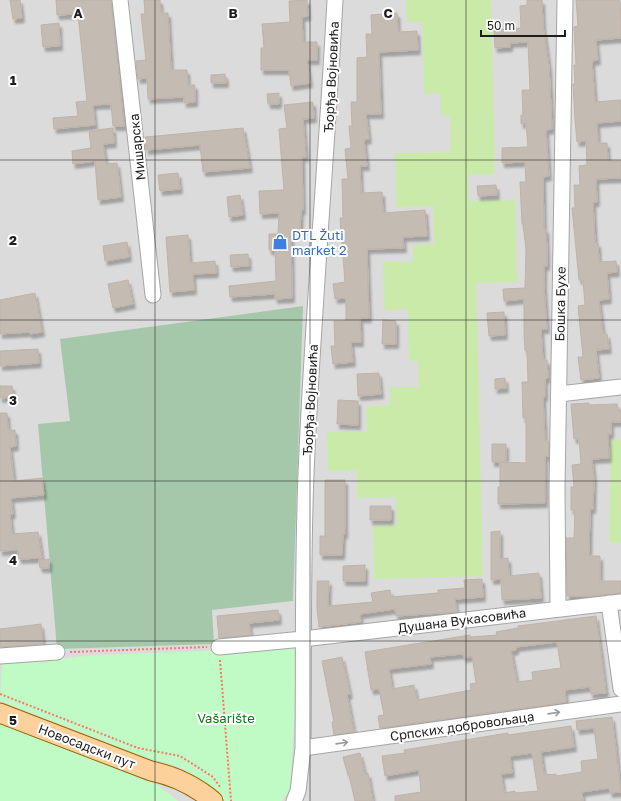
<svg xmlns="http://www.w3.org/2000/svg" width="621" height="801" font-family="'Golos Text',sans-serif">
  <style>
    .residential { fill: #dcdbdb }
    .grass { fill: #caeaa9 }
    .cemetery { fill: #a5c8aa }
    .park { fill: #c0fac4 }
    .building { fill: #c4bbb3; stroke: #c1b2a6; fill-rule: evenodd; filter: url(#shadow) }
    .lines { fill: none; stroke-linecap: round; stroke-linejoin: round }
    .minor-casing { stroke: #a5a5a5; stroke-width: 17 }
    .major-casing { stroke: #986400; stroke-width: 21 }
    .path { stroke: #fa776a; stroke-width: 2; stroke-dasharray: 2 2; stroke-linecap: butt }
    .minor { stroke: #fff; stroke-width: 15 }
    .major { stroke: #fcd19c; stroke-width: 19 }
    .oneway { stroke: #9a9a9a }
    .grid { fill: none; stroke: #1e1e1e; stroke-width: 1; stroke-opacity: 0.55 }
    .labels { text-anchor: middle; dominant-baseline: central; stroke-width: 4; stroke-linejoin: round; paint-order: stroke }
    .street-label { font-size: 13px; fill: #1e1e1e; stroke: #fff }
    .shop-label { font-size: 13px; fill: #366cbe; stroke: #fff; text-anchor: start }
    .park-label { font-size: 13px; fill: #0b7d13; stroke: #fff }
    .grid-label { font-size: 13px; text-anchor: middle; font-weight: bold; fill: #1e1e1e; stroke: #fff; stroke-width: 4; stroke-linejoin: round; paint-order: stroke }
  </style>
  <defs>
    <filter id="shadow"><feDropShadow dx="2.5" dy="4.5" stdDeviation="1" flood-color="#0004"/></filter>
  </defs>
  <rect width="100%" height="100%" fill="#efebe4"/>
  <!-- residential -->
  <path class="residential" d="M0 0H621V801H0Z"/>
  <!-- grass -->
  <path class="grass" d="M406 0H491L495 174 468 175 469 201 515 200 517 282 476 283 483 576 374 579 373 526 397 525 396 497 357 498V470L328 471 327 432 367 431 366 406 390 405V387H419L418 361H409L408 309 384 310 383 262H413V245L434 244 433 206 396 207 395 153 451 152 450 116H441L440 93 424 94 422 22H407Z
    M611 439 621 440V543L609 542Z"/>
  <!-- cemetery -->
  <path class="cemetery" d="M303 306 293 601 212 610 214 644 57 649 38 424 70 421 60 339Z"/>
  <!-- park -->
  <path class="park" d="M298 647 290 790 282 801H225L182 768 147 758 0 701 2 664 97 655Z
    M0 719 149 778 178 801H0Z"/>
  <!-- building -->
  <path class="building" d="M10 0H20L22 18 13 19Z
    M56 0H111L124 126H113L111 104 93 105 95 125 54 129 53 118 78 116 76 102 87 101 78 14 57 15Z
    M144 0H160L161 13H168L171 70H187L188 85H195V102L184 103V97L148 99 147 78 138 79 136 61 146 60 141 14H145Z
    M307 0 308 16 302 17 303 42H317V60H307L310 83 291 86 289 70H261V48H264L262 24 290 22 289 1Z
    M527 0H542L543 25 549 67 552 129 546 130 549 176 543 177 544 229H546L547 252V266H544V287L547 329H541L543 360H547L548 378 545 379V397H543L545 441H549V456H545V503L498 504V487H500V462L526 463V418H523L522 382H528L527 351H525L524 334V299L504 301 503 289 525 288 526 249 523 224H522L520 182H526L525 162 502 163V148L528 147 526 123 521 124V115H523L522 90H530L528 42 510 43V47L495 48 494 30 521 28 520 6 527 5Z
    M576 0H617L620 1 621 21V38L596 40 598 60 592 61 595 102 621 100V121L597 123 598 143H607L608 161H621V178L596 179 597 202H593L595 243H598L599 262 616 261 617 272 607 273 609 299 599 300 603 334H607L609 349 596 350 599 378 581 380 578 357H583L578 306 585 305 583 280H579L572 208H575L574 185H580L579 166 587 165 586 141 577 142 575 120 573 84H575L574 65H576L574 27 578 26Z
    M397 13 398 32 417 31 418 50 379 52 381 114H366L369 139 364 140 367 166H360L361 193 382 192 383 213 425 210 427 236 403 237 404 248 367 249 369 318H360L361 342H351L353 362 333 364 331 346H335L334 321H346V298L335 299 333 284 345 282 340 218H343L342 179H348L345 149 351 148 349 126H352L351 102H357V58L367 57 366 34H372L371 15Z
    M59 23 60 46 43 47 41 25Z
    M225 74 226 83H211V75Z
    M279 93V104H268L267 94Z
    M313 102 314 118 303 119 306 157H302L303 210H301L300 230H291L292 298 275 299V294L230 297 229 286 276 281 275 250H269V234H278L279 213 260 214 259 191 284 190 279 129 287 128 284 105Z
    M113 128 114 143 103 144 106 164 117 163 121 197 98 200 95 161 73 164 72 151 91 148 89 131Z
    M243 128 250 168 203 172 200 145 146 150 145 137Z
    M178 173 180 189 160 191 158 175Z
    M496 185 497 195 478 196 477 186Z
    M240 195 243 215 229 217 227 197Z
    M188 235 190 263 215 261 216 273 193 274 194 290 170 292 166 237Z
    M127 242 129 257 105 261 103 246Z
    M248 254 249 266 231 267 230 255Z
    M128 280 133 304 113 308 108 284Z
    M35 293 42 332 30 334 29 332 0 334V300Z
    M504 312 505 335 489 336 487 313Z
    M383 320 396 321V344H382Z
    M38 349 39 363 0 366V351Z
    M379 373 381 394 358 396 357 374Z
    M505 378 506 388 495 389V379Z
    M0 386H12L13 397 0 398Z
    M338 400 358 401V425L337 424Z
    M589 403V405L617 404 618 411 621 410V422H611V434H608L609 458 592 459 594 479 593 509H590L589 556H600V581H621V593L592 596H567L566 538H574L575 510H571V487H574L572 465 581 464 579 439H574L571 404Z
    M0 413H7L8 430H15L16 446 10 447 14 481 42 478 44 495 11 498 13 514H10L12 534 38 532 42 558 19 559 18 550 0 551Z
    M492 444H506V462H492Z
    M325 480H345V534H343L342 555H320V536H325Z
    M370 506H391V520H370Z
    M500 531V559L508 558 509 576 539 573 541 598 502 600 501 579 491 580V532Z
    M49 559V568H40L39 560Z
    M365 565V581H343V566Z
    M482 579 483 597 455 599 457 612 396 616 395 609 360 614 361 622 319 627 317 609V581H329L328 606 373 602 371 593 390 590 391 597 438 593V590L465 588 464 580Z
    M278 610 279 620 249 623 251 635 219 638 217 616Z
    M596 616 606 693 591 694 590 687 565 690 566 702 380 728 378 716 384 715 379 689 371 690 365 652 470 635V637L497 635 496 632 518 628V626ZM557 642 561 668 532 672 533 680 517 682 511 651 516 650V647ZM463 654 464 658 472 656 476 683 470 684 471 690 417 700 414 685 392 689 389 669 431 664 430 657Z
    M41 624 43 644 0 647V629Z
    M342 657 350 694 347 695 354 732 334 735 332 722H334L322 661Z
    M612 717 621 792 610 793 609 788 582 792 583 801H395V796L421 792 419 770 385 776 382 756 405 753 404 750 508 733V735L571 726 574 747 541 752 544 775 556 774V776L582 772 581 761 598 759 594 728 577 730 576 721ZM532 753 538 791 515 793V791L504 793 501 774 512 773 510 756Z
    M360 753 365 774 368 773 373 801H355L349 775H348L343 757Z"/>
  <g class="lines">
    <!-- minor casing -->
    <g class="minor-casing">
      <path id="minor" d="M120 0 153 295
        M559 394 621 387
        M609 603 621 689
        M558 608 557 489 565 0
        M219 647 303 639 621 602
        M0 656 57 652
        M303 748 621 704
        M294 801 298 791 303 748C304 649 302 550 307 451 314 300 327 150 335 0"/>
    </g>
    <!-- major casing -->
    <g class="major-casing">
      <path id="major" d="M0 713 151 771C175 776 194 785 213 801"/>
    </g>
    <!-- path -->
    <path class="path" d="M70 652 207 647
      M220 660 231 801
      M0 694 138 748 180 756 213 777 220 787"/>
    <!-- minor -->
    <use href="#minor" class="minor"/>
    <!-- major -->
    <use href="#major" class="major"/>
  </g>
  <!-- one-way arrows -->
  <defs><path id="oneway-shaft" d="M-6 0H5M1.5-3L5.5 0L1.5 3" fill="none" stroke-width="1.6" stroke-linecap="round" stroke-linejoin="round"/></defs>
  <g class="oneway">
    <use href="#oneway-shaft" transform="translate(554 713) rotate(-8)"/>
    <use href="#oneway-shaft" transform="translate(342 743) rotate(-8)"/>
  </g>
  <!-- grid -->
  <path class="grid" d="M155 0V801M310 0V801M466 0V801M0 160H621M0 320H621M0 481H621M0 641H621"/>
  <!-- icons -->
  <defs>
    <g id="shop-bare" transform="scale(1.2)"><path d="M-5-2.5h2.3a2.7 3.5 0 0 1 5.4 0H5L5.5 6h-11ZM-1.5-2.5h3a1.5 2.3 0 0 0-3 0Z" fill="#3f7fe0" stroke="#fff" stroke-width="2.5" paint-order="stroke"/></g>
  </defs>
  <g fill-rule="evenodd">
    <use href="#shop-bare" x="280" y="242"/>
  </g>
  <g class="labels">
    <!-- street labels -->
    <g class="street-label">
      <text transform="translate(331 77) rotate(-87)">Ђорђа Војновића</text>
      <text transform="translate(137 147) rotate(-96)">Мишарска</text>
      <text transform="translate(560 304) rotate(-89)">Бошка Бухе</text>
      <text transform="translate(310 400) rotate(-87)">Ђорђа Војновића</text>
      <text transform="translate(462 620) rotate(-7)">Душана Вукасовића</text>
      <text transform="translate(462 726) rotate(-8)">Српских добровољаца</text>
      <text transform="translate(87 746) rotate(21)">Новосадски пут</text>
    </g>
    <!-- shop labels -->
    <g class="shop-label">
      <text x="292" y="235">DTL Žuti<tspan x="292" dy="15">market 2</tspan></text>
    </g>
    <!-- park labels -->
    <g class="park-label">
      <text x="226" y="718">Vašarište</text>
    </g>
  </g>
  <g class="grid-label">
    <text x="78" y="18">A</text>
    <text x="233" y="18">B</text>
    <text x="388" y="18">C</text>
    <text x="13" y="85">1</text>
    <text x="13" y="245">2</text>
    <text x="13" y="405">3</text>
    <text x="13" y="565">4</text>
    <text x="13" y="725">5</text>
  </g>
  <!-- scale -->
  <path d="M481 30v6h84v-6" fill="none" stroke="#1e1e1e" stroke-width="2"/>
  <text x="487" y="30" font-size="12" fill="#1e1e1e" stroke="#ffffff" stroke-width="3" paint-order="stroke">50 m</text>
</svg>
